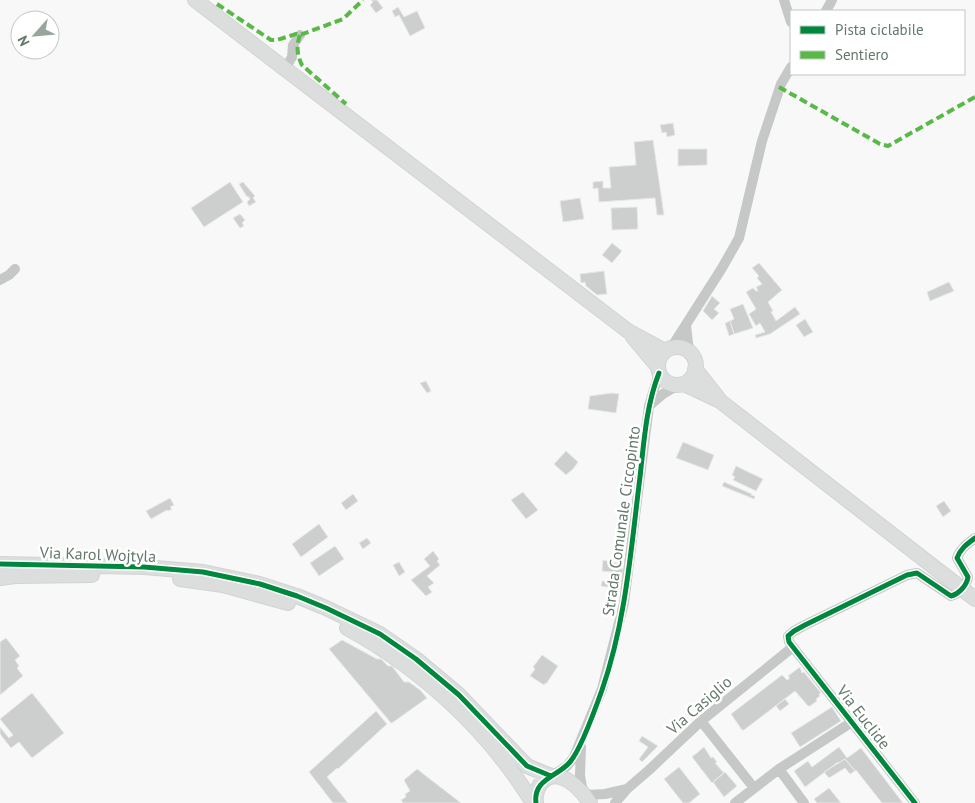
<svg xmlns="http://www.w3.org/2000/svg" width="975" height="803" font-family="'PT Sans',sans-serif">
  <style>
    .building { fill: #cccfcd; stroke: #e8e8e8 }
    .lines { fill: none; stroke-linecap: round; stroke-linejoin: round }
    .secondary-casing { stroke: #d2d4d2; stroke-width: 16 }
    .street { stroke: #c6c8c7; stroke-width: 10 }
    .secondary { stroke: #dcdedd; stroke-width: 14 }
    .quiet { stroke: #58b947; stroke-width: 4; stroke-dasharray: 8 4; stroke-linecap: butt }
    .cycleway-casing { stroke: #fff; stroke-width: 8 }
    .cycleway { stroke: #00873e; stroke-width: 5 }
    .labels { text-anchor: middle; dominant-baseline: central; stroke-width: 5; stroke-linejoin: round; paint-order: stroke }
    .street-label { font-size: 16px; fill: #63786a; stroke: #fff }
  </style>
  <rect width="100%" height="100%" fill="#f8f8f8"/>
  <!-- building -->
  <path class="building" d="M371 0H377L383 8 376 13 370 5 373 2Z
    M398 7 404 17 417 11 425 28 410 36 399 15 395 17 392 11Z
    M673 123 675 135 667 137 666 132 662 133 660 125Z
    M653 140 664 215H657L655 198 599 202 598 188 593 189V182L603 181V188H611L609 167 636 165 634 142Z
    M678 149H707V165L678 166Z
    M230 182 243 202 204 227 191 208Z
    M243 182 255 196 253 198 256 202 249 206 247 202 250 199 248 196 247 197 239 184Z
    M580 198 584 219 563 222 560 201Z
    M637 207 638 229 612 230 611 208Z
    M240 214 245 220 242 223 244 226 240 228 233 218Z
    M612 243 622 251 612 263 602 255Z
    M759 263 782 290 768 302 773 311 771 312 776 321 795 307 800 314 770 334 756 338 755 335 765 332 760 323 756 326 749 314 756 309 746 292 753 288 756 291H758L756 287 762 284 757 278 759 276 752 268Z
    M604 271 607 294 597 295 586 286 585 282 581 283 580 274Z
    M949 282 954 291 930 301 927 292Z
    M712 296 720 303 714 309 719 313 712 320 703 311Z
    M743 304 753 328 734 334 730 321 734 319 730 309Z
    M805 319 813 332 804 337 796 325Z
    M730 321 734 334 729 336 725 323Z
    M426 381 431 391 427 393 420 383Z
    M612 393 619 394 616 413 588 409 590 396Z
    M683 442 714 455 708 470 676 458Z
    M566 451 578 462 573 469 566 475 554 464Z
    M736 466 763 479 756 491 733 480 735 477 732 475Z
    M724 482 752 494 751 495 755 496 754 499 722 486Z
    M523 492 538 510 526 519 511 500Z
    M353 494 358 501 346 510 341 503Z
    M170 498 174 505 170 507 172 509 168 511 167 510 151 519 146 511Z
    M944 501 951 511 943 517 936 506Z
    M319 524 328 537 301 557 292 544Z
    M367 538 371 543 363 549 359 543Z
    M335 546 344 559 319 576 310 563Z
    M433 551 439 559 437 561 440 565 427 576 434 583 428 587 432 592 426 596 411 580 430 566 424 559Z
    M603 560 621 564 620 568 623 569 620 589 601 586 602 581 610 582 611 572 602 571Z
    M399 562 405 572 399 576 393 565Z
    M6 638 20 656 15 660 19 666 17 668 23 676 0 695V642Z
    M342 640 377 659H381L388 666H392L404 682H409L420 690 427 698 392 723H391L329 649Z
    M542 655 558 666 546 684 545 683 544 685 530 676 535 669 533 667Z
    M800 667 802 673 804 672 821 693 819 694 820 696 816 699 817 701 810 706H808L795 691 744 730H742L731 714 782 675 787 680 790 678 788 676Z
    M32 693 64 733 32 758 19 742 11 748 0 734V727L9 738 13 735 0 719Z
    M785 699 789 704 780 711 776 706Z
    M832 707 841 721 800 747 791 733Z
    M376 711 387 724 338 769 337 768 327 777 348 803H333L309 772Z
    M642 736 658 746 642 762 639 759 648 747 639 741Z
    M704 747 711 758 713 757 717 762 715 763 724 773 712 783 692 757Z
    M839 747 847 758 861 748 903 803H882L856 770 855 771 845 759 839 763 838 762 805 787 794 771 808 761 812 767Z
    M845 759 855 771 850 774 845 768 829 778 824 772Z
    M679 767 700 794 689 803H683L664 779Z
    M417 769 461 803H403L401 800 406 797 405 794 410 791 404 780Z
    M725 772 737 786 724 797 713 782Z
    M829 788 841 803H817L814 799Z"/>
  <g class="lines">
    <!-- secondary casing -->
    <g class="secondary-casing">
      <path id="secondary" d="M195 0 628 331 665 351
        M633 337 658 367
        M658 366a19 19 0 1 1 38 0a19 19 0 1 1-38 0Z
        M695 369 718 398
        M684 384 720 401 975 599
        M0 564 144 567 203 572 260 584 297 596 326 608 380 634 416 659 459 695 527 766 551 776
        M0 578 15 576 92 575
        M180 579 223 585 288 603
        M347 628C422 669 488 730 533 803
        M536 803C535 795 536 788 543 781 559 766 581 789 590 803"/>
    </g>
    <!-- street -->
    <path class="street" d="M784 0 791 22
      M826 11 832 0
      M284 70 292 57 293 45 300 35
      M0 280 9 275 15 269
      M686 325 689 352
      M671 348 722 268 739 238 762 141 781 84 791 67
      M649 406 663 394 678 385
      M701 721 754 788
      M581 747 580 775 583 793
      M779 769 852 722
      M552 776 567 766 574 757 602 689 624 603 649 406 659 373
      M585 795 605 794 627 789
      M615 803 627 789 649 770 701 721 793 647
      M735 803 779 769 804 803
      M915 803 789 642 788 636 794 631 805 625 907 575 917 573 951 596C959 594 967 585 968 577L957 558C960 549 967 544 975 538"/>
    <!-- secondary -->
    <use href="#secondary" class="secondary"/>
    <!-- quiet -->
    <path class="quiet" d="M217 4 271 40H277L296 34 300 35 343 19 363 0
      M300 35C296 46 297 55 302 65L346 104
      M779 87 880 144 888 146 975 97"/>
    <!-- cycleway casing -->
    <g class="cycleway-casing">
      <path id="cycleway" d="M0 564 144 567 203 572 260 584 297 596 326 608 380 634 416 659 459 695 527 766 551 776
        M536 803C533 779 557 777 570 762 580 750 596 707 602 690 626 621 631 548 640 477 644 442 646 406 659 373
        M915 803 789 642 788 636 794 631 805 625 907 575 917 573 951 596C959 594 967 585 968 577L957 558C960 549 967 544 975 538"/>
    </g>
    <!-- cycleway -->
    <use href="#cycleway" class="cycleway"/>
  </g>
  <g class="labels">
    <!-- street labels -->
    <g class="street-label">
      <text transform="translate(621 521) rotate(-82)">Strada Comunale Ciccopinto</text>
      <text transform="translate(98 554) rotate(2)">Via Karol Wojtyla</text>
      <text transform="translate(699 705) rotate(-41)">Via Casiglio</text>
      <text transform="translate(864 717) rotate(52)">Via Euclide</text>
    </g>
  </g>
  <!-- legend -->
  <rect x="790" y="10" width="175" height="65" fill="#ffffff" stroke="#c1c9c3"/>
  <rect x="800" y="26" width="25" height="8" fill="#00873e" stroke="#c1c9c3"/>
  <text x="835" y="35" font-size="15" fill="#63786a">Pista ciclabile</text>
  <rect x="800" y="51" width="25" height="8" fill="#58b947" stroke="#c1c9c3"/>
  <text x="835" y="60" font-size="15" fill="#63786a">Sentiero</text>
  <!-- north arrow -->
  <g transform="translate(35 35) rotate(243)"><circle r="24" fill="#ffffff" stroke="#c1c9c3"/>
  <path d="M0-4L9 19L0 12L-9 19Z" fill="#97a59c"/>
  <text y="-8" font-size="14" font-weight="bold" text-anchor="middle" fill="#63786a">N</text>
  </g>
</svg>
